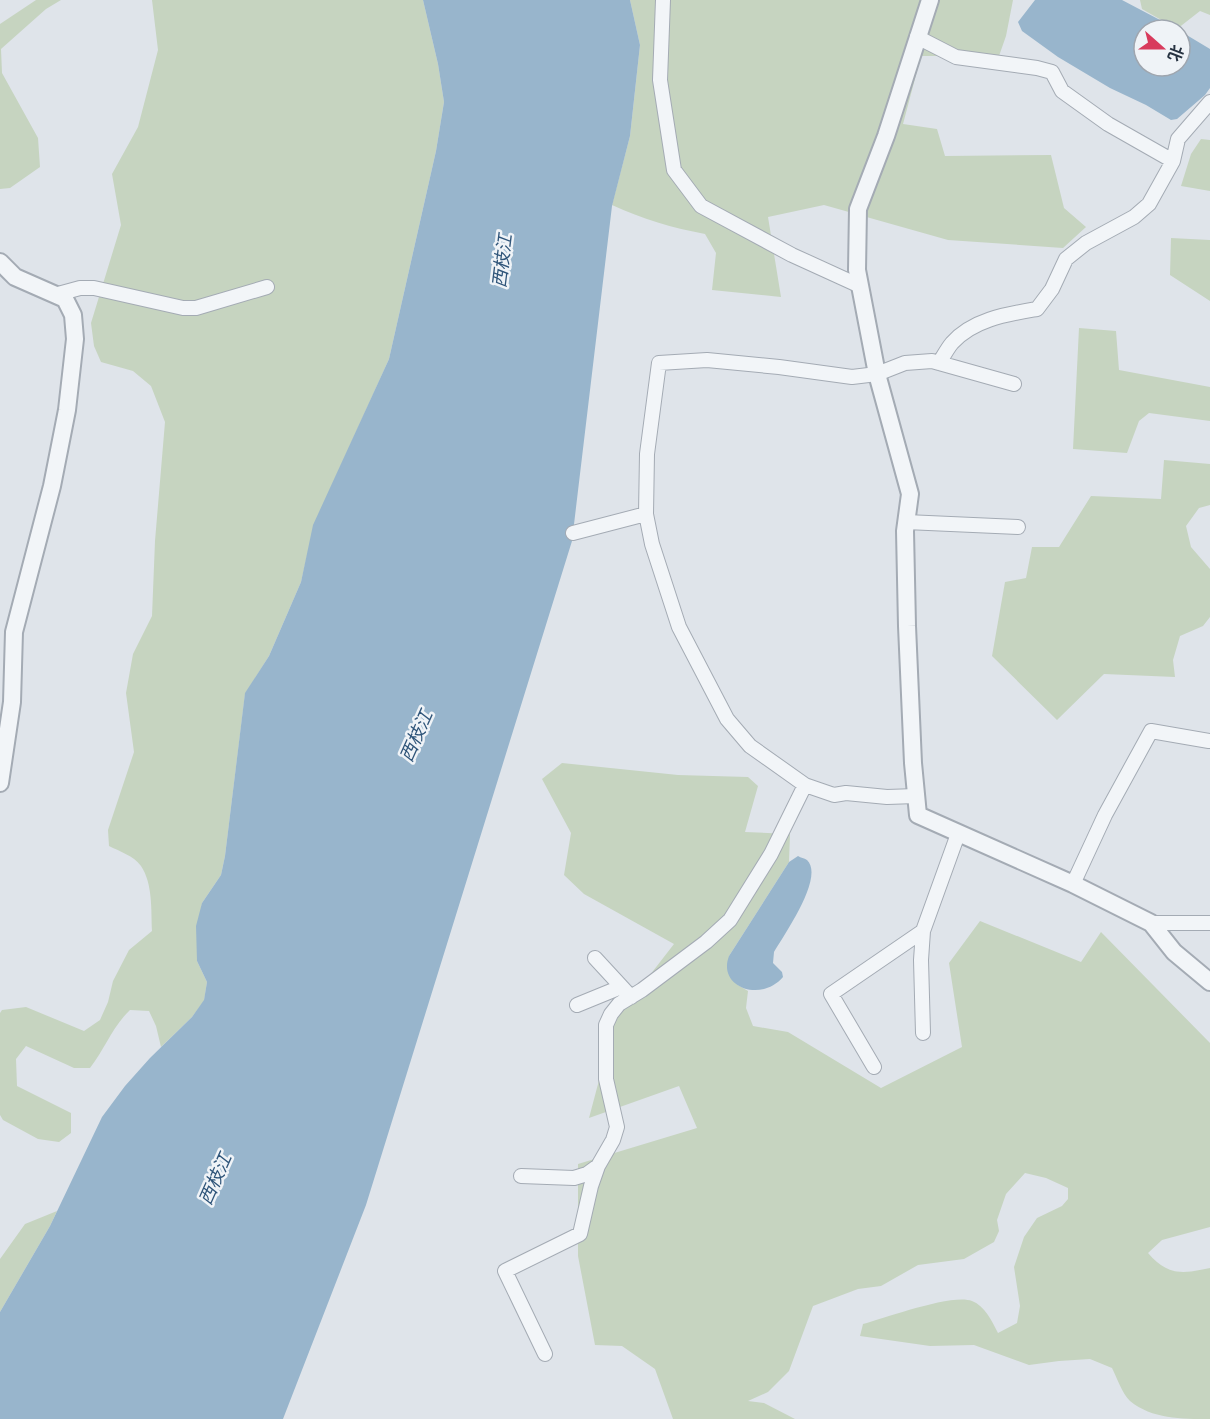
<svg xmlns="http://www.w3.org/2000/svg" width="1210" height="1419" font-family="'Asap Condensed','Noto Sans SC',sans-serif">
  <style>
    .green { fill: #c6d4c0 }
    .water { fill: #98b5cc }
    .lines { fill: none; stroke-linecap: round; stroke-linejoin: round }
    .minor-casing { stroke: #a4abb4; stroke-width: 16 }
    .tertiary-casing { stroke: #a4abb4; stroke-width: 20 }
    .minor { stroke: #f2f5f8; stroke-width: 14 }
    .tertiary { stroke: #f2f5f8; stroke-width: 16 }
    .labels { text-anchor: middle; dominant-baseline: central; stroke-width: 5; stroke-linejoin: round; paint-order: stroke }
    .water-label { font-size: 18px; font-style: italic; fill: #2e5479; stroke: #eff3f7 }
  </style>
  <rect width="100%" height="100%" fill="#dfe4ea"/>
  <!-- green -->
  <path class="green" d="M36 0H61L46 9 1 49 2 73 38 138 40 167 10 188 0 189V24Z
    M152 0H423L438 64 444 102 436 151 389 359 314 525 301 582 269 656 245 694 225 856 221 875 202 903 197 961 207 982 204 1001 192 1017 161 1047 156 1026 149 1011 130 1010C112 1027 105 1049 90 1068H74L26 1046 16 1059 17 1086 71 1113V1133L59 1142 38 1139 3 1120 0 1115V1013L2 1010 26 1007 84 1031 100 1020 108 1002 113 981 129 950 152 931C151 910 153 884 141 866 134 856 119 851 109 846L108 830 134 752 126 693 133 654 152 616 155 541 165 422 151 386 133 371 101 362 94 346 91 323 121 225 112 174 138 127 158 50Z
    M630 0H1013L1006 36 999 56H921L903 124 937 129 945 156 1051 155 1064 208 1086 227 1063 248 948 240 824 205 768 217 781 297 712 290 716 253 705 234C673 228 642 219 612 205L630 136 640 45Z
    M1140 0H1210V15L1200 11 1177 29 1142 9Z
    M1201 139 1210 140V191L1181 186 1191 154Z
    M1171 238 1210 240V301L1170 275Z
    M1079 328 1116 331 1119 370 1210 387V421L1149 413 1139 421 1127 453 1073 449Z
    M1164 460 1210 464V505L1199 508 1186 526 1191 547 1210 569V617L1203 626 1180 636 1173 660 1175 677 1104 674 1057 720 992 656 1005 582 1026 578 1032 547H1059L1091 496 1161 499Z
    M562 763 678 775 748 777 758 786 745 832 790 834 789 862 729 956 738 985 748 991 746 1008 753 1026 788 1032 881 1088 962 1047 949 963 980 921 1081 962 1101 932 1210 1043V1227L1162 1240 1148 1253C1168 1276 1182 1274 1210 1268V1419C1181 1419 1152 1419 1130 1401 1122 1393 1117 1378 1112 1368L1090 1359 1059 1361 1029 1365 974 1345 930 1346 860 1336 863 1324C885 1318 953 1293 972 1301 985 1306 992 1321 998 1333L1017 1323 1020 1306 1014 1267 1024 1237 1037 1218 1062 1206 1068 1199V1188L1046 1178 1025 1173 1006 1194 997 1220 999 1231 994 1242 964 1259 918 1265 881 1286 858 1289 813 1306 789 1371 768 1392 748 1401 764 1403 795 1419H673L655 1369 622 1346 595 1345 578 1256V1164L697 1128 679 1086 589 1118 615 1020 674 944 584 894 564 875 571 833 542 779Z
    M57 1211 50 1226 0 1312V1259L25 1224Z"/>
  <!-- water -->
  <path class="water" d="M423 0H630L640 45 630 136 612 206 572 541 366 1205 283 1419H0V1312L50 1226 102 1117 125 1086 150 1058 192 1017 204 1000 207 982 197 961 196 926 202 903 221 875 225 856 245 693 269 656 301 582 313 525 389 359 436 151 444 102 438 64Z
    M1035 0H1122L1179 30H1144V66H1180V31L1210 49V88L1205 95 1177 119 1171 120 1146 105 1110 88 1058 57 1022 31 1018 22Z
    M798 856C801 858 804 858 807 860 825 877 784 935 774 952L773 963 782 972 783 977C761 1003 717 987 729 956L789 862Z"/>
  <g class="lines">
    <!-- minor casing -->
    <g class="minor-casing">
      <path id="minor" d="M663 0 660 80 674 170 701 206 792 255 860 286
        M917 37 956 57 1037 68 1052 72 1062 91 1108 124 1173 161
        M58 294 80 288H94L183 308H196L267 287
        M939 363C943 357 947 349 952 343 973 319 1008 314 1037 309L1052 289 1066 259 1086 243 1134 217 1149 204 1173 161 1178 139 1210 102
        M906 522 1018 527
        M573 533 646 514
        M916 796 887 797 846 793 834 795 805 785 750 746 727 719 679 627 652 544 646 514 647 454 659 363 707 360 779 367 852 377 877 374 905 363 932 361 1014 384
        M1073 884 1105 815 1151 731 1209 741
        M1151 923H1210
        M595 958 631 997
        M577 1005 621 987
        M923 1033 921 960 923 931 958 834
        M874 1067 831 994 923 931
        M521 1176 574 1178 587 1174 598 1166
        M545 1354 505 1271 580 1234 591 1186 598 1166 613 1140 617 1127 606 1079V1025L611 1014 619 1004 642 990 706 942 730 920 771 854 805 785"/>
    </g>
    <!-- tertiary casing -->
    <g class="tertiary-casing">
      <path id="tertiary" d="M930 0 886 136 858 209 857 270 877 374 910 494 905 531 907 626 913 763 918 815 1073 884 1151 923 1174 952 1210 982
        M0 262 15 277 65 299 73 315 75 339 67 410 52 486 14 632 12 702 0 783"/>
    </g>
    <!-- minor -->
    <use href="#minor" class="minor"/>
    <!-- tertiary -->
    <use href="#tertiary" class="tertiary"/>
  </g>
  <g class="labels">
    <!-- water labels -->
    <g class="water-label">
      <text transform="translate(502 261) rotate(-83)">西枝江</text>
      <text transform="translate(416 736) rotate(-66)">西枝江</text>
      <text transform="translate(215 1179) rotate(-66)">西枝江</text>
    </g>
  </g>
  <!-- north arrow -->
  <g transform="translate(1162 48) rotate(111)"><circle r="28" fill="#eff3f7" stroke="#9fa6af" stroke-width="1.5"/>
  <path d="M0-4.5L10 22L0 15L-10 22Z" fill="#d83b5d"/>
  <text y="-9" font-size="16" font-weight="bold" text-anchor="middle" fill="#273342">北</text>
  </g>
</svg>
